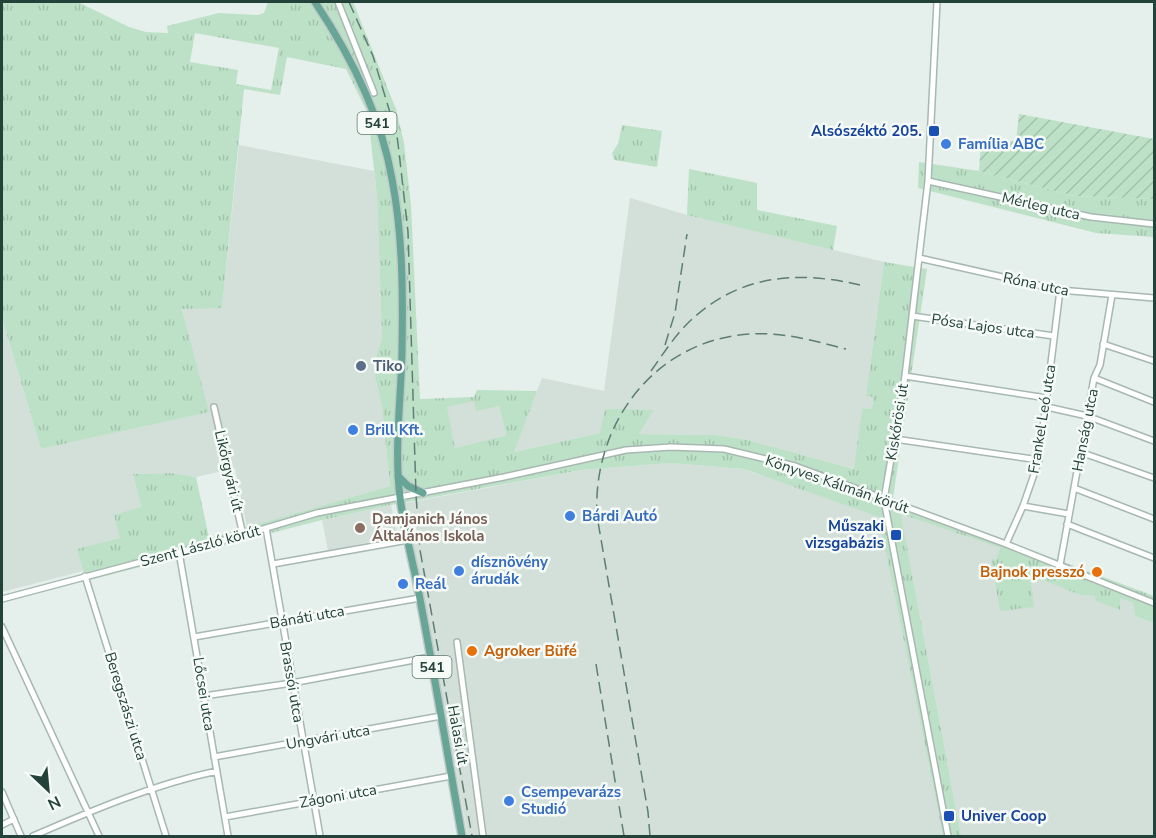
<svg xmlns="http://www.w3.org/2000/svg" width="1156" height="838" font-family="'Nunito Sans',sans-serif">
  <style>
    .built { fill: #d3dfd9 }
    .grass { fill: url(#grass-tufts); fill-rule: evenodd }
    .garden { fill: url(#garden-furrows) }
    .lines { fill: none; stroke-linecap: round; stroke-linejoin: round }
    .minor-casing { stroke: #a7b8b2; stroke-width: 8 }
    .major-casing { stroke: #c1cac8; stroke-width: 10 }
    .minor { stroke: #fff; stroke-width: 5 }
    .major { stroke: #67a696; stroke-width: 7 }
    .rail { stroke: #5e7d75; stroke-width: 1.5; stroke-dasharray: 12 6; stroke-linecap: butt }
    .transit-dot { fill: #1a4fb4; stroke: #f6fbf8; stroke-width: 2 }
    .shop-dot { fill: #3f7fe0; stroke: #f6fbf8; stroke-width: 2 }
    .service-dot { fill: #5c6f8a; stroke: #f6fbf8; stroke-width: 2 }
    .education-dot { fill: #8d6e63; stroke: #f6fbf8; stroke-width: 2 }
    .food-dot { fill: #e8710a; stroke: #f6fbf8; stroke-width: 2 }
    .labels { text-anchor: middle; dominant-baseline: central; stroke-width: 5; stroke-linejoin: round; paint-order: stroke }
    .shield { fill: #f6fbf8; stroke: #627a73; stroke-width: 1.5 }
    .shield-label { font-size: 14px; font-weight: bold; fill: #23423a }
    .transit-label { font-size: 15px; font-weight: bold; fill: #164399; stroke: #f6fbf8; text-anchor: end }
    .shop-label { font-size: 15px; font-weight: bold; fill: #366cbe; stroke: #f6fbf8; text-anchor: start }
    .street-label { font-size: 15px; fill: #23423a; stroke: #f6fbf8 }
    .service-label { font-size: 15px; font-weight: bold; fill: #4e5e75; stroke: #f6fbf8; text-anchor: start }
    .education-label { font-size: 15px; font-weight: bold; fill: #785e54; stroke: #f6fbf8; text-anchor: start }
    .food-label { font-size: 15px; font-weight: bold; fill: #c56008; stroke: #f6fbf8; text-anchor: end }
  </style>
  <defs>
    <pattern id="grass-tufts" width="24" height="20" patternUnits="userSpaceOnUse" patternTransform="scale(1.5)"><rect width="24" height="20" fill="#bde1c7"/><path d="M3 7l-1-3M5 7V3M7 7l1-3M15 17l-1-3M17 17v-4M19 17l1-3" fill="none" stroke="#a2c2ac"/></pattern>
    <pattern id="garden-furrows" width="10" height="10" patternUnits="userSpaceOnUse" patternTransform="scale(1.5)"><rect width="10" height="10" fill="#bde1c7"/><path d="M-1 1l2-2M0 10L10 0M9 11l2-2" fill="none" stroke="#a2c2ac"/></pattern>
  </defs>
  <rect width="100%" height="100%" fill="#e5efeb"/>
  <!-- built -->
  <path class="built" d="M239 145 374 171 377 197 382 338 376 357 375 377 382 407 390 486 247 527 235 468 196 477 171 473 133 474 141 507 121 538 78 549 83 571 2 592V318L41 449 208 412 182 308H222Z
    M630 198 687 215 884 262 866 396 873 397 872 409 862 408 855 469 748 440 716 435 639 434 654 410 600 433 513 452 542 378 604 391Z
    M474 400 499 405 506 434 505 437 455 448 446 407Z
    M670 463 743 469 879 516 943 836H468L406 503 581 470Z
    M391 505 398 536 328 551 322 520Z
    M901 514 1001 548 996 560 991 559 1080 595 1095 596 1120 610 1119 597 1133 603 1135 616 1154 623V836H961Z"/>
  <!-- grass -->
  <path class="grass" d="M2 2H78L129 27 146 32 168 33 167 26 219 13 258 15 264 13 268 2H353L396 109 404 143 411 205 420 399 474 397 477 390 537 391 514 452 600 433 605 409 654 410 639 434 716 435 748 440 854 469 862 408 872 409 873 397 866 396 884 262 927 269 893 498 1154 596V623L1135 616 1133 603 1120 598V610L1096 601 1095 596 1080 595 1030 575 1034 607 1000 611 991 558 996 560 1000 548 901 514 961 836H943L879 517 744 469 670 463 581 470 391 505 322 520 86 581 77 549 120 538 114 515 141 507 133 474 171 473 196 477 209 538 390 486 382 407 375 377 376 357 382 338 377 197 368 114 346 69 287 57 280 95 244 89 222 308 182 309 209 412 41 449 2 318ZM195 33 279 48 271 90 236 84 238 70 190 62ZM474 401 476 411 499 406 506 434 505 436 455 448 447 407Z
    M622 125 662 131 657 167 614 160 612 153 618 144Z
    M919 162 979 171 1074 196 1154 199V237L1096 233 918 188Z
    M689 169 757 183V210L837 226 833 250 687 215Z"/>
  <!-- garden -->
  <path class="garden" d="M1019 114 1154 139V199L1074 196 979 171 981 143 1016 141Z"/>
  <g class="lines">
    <!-- minor casing -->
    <g class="minor-casing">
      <path id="minor" d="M338 2 374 93
        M937 2 928 181 905 376 884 500 948 836
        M928 181 1091 217 1154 224
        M919 258 1060 290 1154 298
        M912 316 1054 336
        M1103 344 1154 361
        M905 376 1047 398
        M1094 378 1154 402
        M214 407 243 535
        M1047 407 1087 416 1154 441
        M895 439 1039 460
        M1080 452 1154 478
        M1074 488 1154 519
        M1023 506 1069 514
        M1067 524 1154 558
        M266 528 320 836
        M1006 544 1023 506 1039 460 1060 290
        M179 552 228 836
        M273 564 408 540
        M1060 565 1094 378 1100 365 1112 295
        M85 576 166 836
        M2 599 243 535 317 513 504 477 626 450 671 447 724 449 795 466 1006 544 1154 603
        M2 627 99 836
        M194 637 420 598
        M457 642 483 836
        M204 696 292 683 430 657
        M214 757 441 716
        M2 792 21 836
        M225 817 451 776
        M2 825 14 819
        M33 836C93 810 152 785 217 771"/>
    </g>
    <!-- major casing -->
    <g class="major-casing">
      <path id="major" d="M315 2C351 56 381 115 392 179 403 236 403 295 402 352 401 400 394 449 400 497 404 531 414 565 420 599 435 678 448 757 462 836
        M398 476 408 486 423 493"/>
    </g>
    <!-- minor -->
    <use href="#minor" class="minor"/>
    <!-- major -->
    <use href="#major" class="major"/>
    <!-- rail -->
    <path class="rail" d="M349 2 373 56 397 136 399 152 408 232 416 495 420 550 472 836
      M665 345 675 313 687 234
      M651 371C663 354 674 337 688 323 737 275 796 270 860 285
      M596 664 624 836
      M650 836 648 812 597 516C592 423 656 339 751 334 784 332 815 341 846 349"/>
  </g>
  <!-- markers -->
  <g class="transit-dot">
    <rect x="928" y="125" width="12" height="12" rx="3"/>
    <rect x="890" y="529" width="12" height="12" rx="3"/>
    <rect x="943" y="810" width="12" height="12" rx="3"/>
  </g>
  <g class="shop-dot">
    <circle cx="946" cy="144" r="6"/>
    <circle cx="353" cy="430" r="6"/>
    <circle cx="570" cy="516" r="6"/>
    <circle cx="459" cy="571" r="6"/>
    <circle cx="403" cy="584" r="6"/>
    <circle cx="509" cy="801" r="6"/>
  </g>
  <circle class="service-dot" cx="361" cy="366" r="6"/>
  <circle class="education-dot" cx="360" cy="528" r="6"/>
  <g class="food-dot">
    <circle cx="1097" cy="572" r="6"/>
    <circle cx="472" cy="651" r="6"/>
  </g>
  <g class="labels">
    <!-- shield labels -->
    <g class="shield">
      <rect x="357.5" y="112" width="39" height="22" rx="4.5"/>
      <rect x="412.5" y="656" width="39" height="22" rx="4.5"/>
    </g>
    <g class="shield-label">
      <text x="377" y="123">541</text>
      <text x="432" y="667">541</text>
    </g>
    <!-- transit labels -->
    <g class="transit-label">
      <text x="922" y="131">Alsószéktó 205.</text>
      <text x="884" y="526">Műszaki<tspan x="884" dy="17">vizsgabázis</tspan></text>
      <text x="961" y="816" text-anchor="start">Univer Coop</text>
    </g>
    <!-- shop labels -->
    <g class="shop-label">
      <text x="958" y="144">Família ABC</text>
      <text x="365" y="430">Brill Kft.</text>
      <text x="582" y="516">Bárdi Autó</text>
      <text x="471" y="562">dísznövény<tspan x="471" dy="17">árudák</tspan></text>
      <text x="415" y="584">Reál</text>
      <text x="521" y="792">Csempevarázs<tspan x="521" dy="17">Studió</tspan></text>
    </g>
    <!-- street labels -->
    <g class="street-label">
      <text transform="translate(1041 206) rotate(13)">Mérleg utca</text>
      <text transform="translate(1036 284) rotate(12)">Róna utca</text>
      <text transform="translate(983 326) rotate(8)">Pósa Lajos utca</text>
      <text transform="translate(1042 419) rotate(-81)">Frankel Leó utca</text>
      <text transform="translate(897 422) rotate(-81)">Kiskőrösi út</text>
      <text transform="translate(1085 430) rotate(-79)">Hanság utca</text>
      <text transform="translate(229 471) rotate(77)">Likőrgyári út</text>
      <text transform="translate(837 484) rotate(19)">Könyves Kálmán körút</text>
      <text transform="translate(200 546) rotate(-15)">Szent László körút</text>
      <text transform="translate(307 617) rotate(-10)">Bánáti utca</text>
      <text transform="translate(292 682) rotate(80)">Brassói utca</text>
      <text transform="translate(204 694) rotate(81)">Lőcsei utca</text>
      <text transform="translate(126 706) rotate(73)">Beregszászi utca</text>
      <text transform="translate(458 735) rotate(80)">Halasi út</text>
      <text transform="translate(328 737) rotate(-10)">Ungvári utca</text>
      <text transform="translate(338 796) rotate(-10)">Zágoni utca</text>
    </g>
    <!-- service labels -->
    <g class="service-label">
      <text x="373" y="366">Tiko</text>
    </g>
    <!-- education labels -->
    <g class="education-label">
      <text x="372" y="519">Damjanich János<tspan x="372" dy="17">Általános Iskola</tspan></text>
    </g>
    <!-- food labels -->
    <g class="food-label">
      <text x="1085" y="572">Bajnok presszó</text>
      <text x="484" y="651" text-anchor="start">Agroker Büfé</text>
    </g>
  </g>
  <!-- border -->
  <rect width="1156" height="838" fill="none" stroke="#23423a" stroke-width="6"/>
  <!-- north arrow -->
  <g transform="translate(48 790) rotate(154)" stroke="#f6fbf8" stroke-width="4.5" paint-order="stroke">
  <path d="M0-4.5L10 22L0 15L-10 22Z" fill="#23423a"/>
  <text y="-9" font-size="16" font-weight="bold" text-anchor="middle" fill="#23423a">N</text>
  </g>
</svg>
